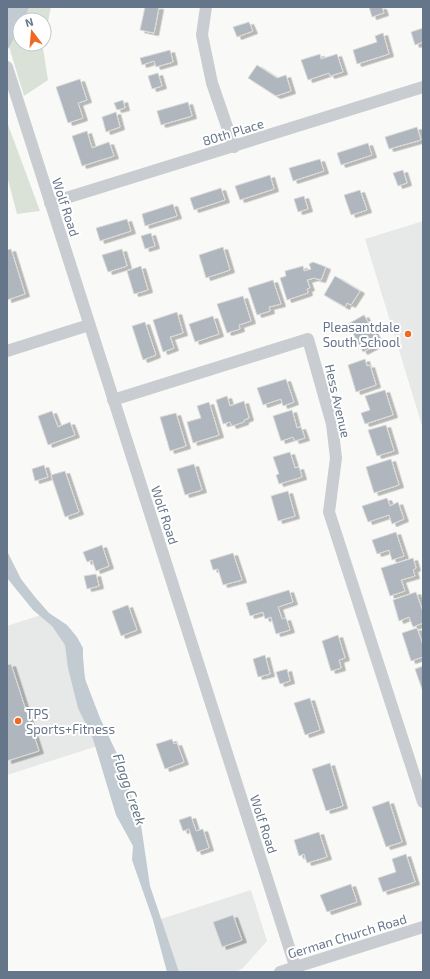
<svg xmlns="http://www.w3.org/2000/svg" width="430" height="979" font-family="'Exo 2',sans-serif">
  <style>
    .built { fill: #e7e9e8 }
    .green { fill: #dae2d8 }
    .water { fill: #c1cbd1 }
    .building { fill: #afb6be; stroke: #dbdbd9; filter: url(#shadow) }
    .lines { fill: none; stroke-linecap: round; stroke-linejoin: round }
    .minor { stroke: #c9ccd0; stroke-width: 12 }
    .poi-dot { fill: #f06821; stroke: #fff; stroke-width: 1.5 }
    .labels { text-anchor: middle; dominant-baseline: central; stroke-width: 4; stroke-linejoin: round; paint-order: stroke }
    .street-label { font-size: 13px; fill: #66768a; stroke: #fff }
    .poi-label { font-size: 13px; fill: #66768a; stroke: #fff; text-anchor: end }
    .water-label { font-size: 14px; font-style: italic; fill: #637785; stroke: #fff }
  </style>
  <defs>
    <filter id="shadow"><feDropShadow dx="4.5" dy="2.5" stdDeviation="0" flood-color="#0004"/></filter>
  </defs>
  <rect width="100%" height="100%" fill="#f9faf7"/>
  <!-- built -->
  <path class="built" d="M423 221V429L365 239Z
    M47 613 82 667 98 723 107 743 7 775V626Z
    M251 890 267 941 243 968 236 972H173L155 921Z"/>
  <!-- green -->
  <path class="green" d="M7 7H51L44 41V20H20V44H43V48L48 80 24 96 7 40Z
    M7 122 40 211 17 214 7 176Z"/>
  <!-- water -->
  <path class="water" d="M7 7H29L24 20H20V27L7 51Z
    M7 551 21 579 35 597 49 613 67 625 77 637 83 648V657L85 679 100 718 118 756 141 825 150 886 179 972H167L153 920 132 860 133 846 116 815 93 739 78 708 68 668 65 645 52 626 33 610 7 578Z"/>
  <!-- building -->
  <path class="building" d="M145 7H159L154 33 140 30Z
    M369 7H382L384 13 372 17Z
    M249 22 253 31 237 37 233 27Z
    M423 28V42L415 45 411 32Z
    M383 33 389 54 357 64 353 50 377 42 375 36Z
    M170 50 173 62 156 67 154 61 142 65 140 58Z
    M320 54 321 59 337 54 343 72 330 76 329 73 308 80 301 60Z
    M257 65 277 78 286 75 291 91 276 96 248 78Z
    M158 73 162 86 152 89 148 76Z
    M80 79 87 100 78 103 83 118 68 123 56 87Z
    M123 100 125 108 117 110 114 103Z
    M188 102 192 116 161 125 157 111Z
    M116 112 120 127 106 132 102 117Z
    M417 127 421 140 389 149 385 137Z
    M87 131 92 148 109 142 114 156 82 166 72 136Z
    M368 143 372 155 341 165 337 153Z
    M320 159 324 171 293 181 289 168Z
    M403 170 407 183 398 186 393 173Z
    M270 175 274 189 240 200 235 186Z
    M221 188 225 200 194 210 190 198Z
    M360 190 367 210 351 215 344 195Z
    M304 196 308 209 298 212 294 199Z
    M173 204 177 216 145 226 142 214Z
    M127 219 131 231 100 241 96 228Z
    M151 233 155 246 145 249 141 236Z
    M223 247 230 270 206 278 199 255Z
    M11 249 25 294 7 300V250Z
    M122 249 127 266 108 272 102 255Z
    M313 262 326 267 321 280 314 278 307 280 310 288 307 289 308 293 287 300 280 278 286 276 285 271 303 266 304 271 311 269 309 264Z
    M141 266 148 290 134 294 127 271Z
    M335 276 360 291 351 305 347 303 345 307 324 295Z
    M273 280 281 304 269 307 270 311 257 315 248 288Z
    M243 296 251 321 239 325 240 329 227 333 217 304Z
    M177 312 183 333 170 337 174 348 163 352 153 320Z
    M364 315 380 343 363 352 348 324Z
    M213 316 219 334 195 342 189 324Z
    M145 322 156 355 143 360 132 326Z
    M365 359 367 366 370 365 376 385 356 392 348 365Z
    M286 379 294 402 283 406 281 399 263 405 257 388Z
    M385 390 393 415 365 424 361 413 370 410 365 396Z
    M227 396 230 406 244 401 249 418 244 420V422L232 426 230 422 223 424 216 400Z
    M209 402 219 435 193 443 187 422 201 418 197 406Z
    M292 410 297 428 301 427 305 438 295 441 293 437 281 441 273 416Z
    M52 411 58 427 70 422 75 435 48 445 38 416Z
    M176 413 186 446 170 451 160 417Z
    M386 425 394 451 377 456 368 430Z
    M290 452 295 468 299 467 302 477 279 484 276 475 279 474 273 457Z
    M391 459 399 485 374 493 366 467Z
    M194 464 202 490 185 495 177 469Z
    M44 465 48 477 35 481 32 469Z
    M65 471 79 512 65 517 51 475Z
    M288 491 295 516 278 521 271 496Z
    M387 498 390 506 398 502 404 519 392 524 389 515 368 522 362 506Z
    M396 532 404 556 392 560 389 550 377 554 372 540Z
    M102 545 109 566 96 571 92 560 87 562 83 552Z
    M233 553 242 580 223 585 218 569 213 570 210 560Z
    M413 558 416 568 413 570 415 576 401 580 405 591 390 596 381 568Z
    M96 574 99 586 87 589 84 576Z
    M289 590 293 602 278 607 282 619 286 618 290 630 276 634 271 617 265 619 263 612 250 616 246 603Z
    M416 592 423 612V623L413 627 409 617 399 621 393 600Z
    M128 605 137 630 121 636 112 611Z
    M417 628 423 645V657L411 661 402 633Z
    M338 635 345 658 339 660 341 668 331 671 322 641Z
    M265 655 270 674 258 677 253 659Z
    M11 664 39 751 7 761V665Z
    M423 666V689H422L415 669Z
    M287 669 290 681 280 684 276 672Z
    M310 698 320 730 305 735 294 703Z
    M172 739 174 744 177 743 184 762 165 769 156 744Z
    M330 763 343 806 326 811 312 769Z
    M389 801 402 842 386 847 372 807Z
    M191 816 196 831 203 829 209 848 197 852 189 829 183 831 179 820Z
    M319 832 327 857 307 863 304 854 299 856 294 840Z
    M406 854 415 882 383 892 378 878 396 872 392 859Z
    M351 884 357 902 327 912 320 895Z
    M233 915 242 940 222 947 213 922Z"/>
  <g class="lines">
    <!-- minor -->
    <path class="minor" d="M206 7 202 35 212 83 234 147
      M7 67 297 972
      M50 203 423 87
      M7 351 89 325
      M113 400 308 339 332 424 336 458 329 512 423 802
      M280 972 423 927"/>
  </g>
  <!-- markers -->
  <g class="poi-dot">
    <circle cx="408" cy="334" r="4"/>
    <circle cx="18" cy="721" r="4"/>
  </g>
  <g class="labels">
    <!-- street labels -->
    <g class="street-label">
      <text transform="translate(233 132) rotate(-17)">80th Place</text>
      <text transform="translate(66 207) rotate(72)">Wolf Road</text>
      <text transform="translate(338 401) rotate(77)">Hess Avenue</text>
      <text transform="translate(165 515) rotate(72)">Wolf Road</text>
      <text transform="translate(264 824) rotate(72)">Wolf Road</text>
      <text transform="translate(347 936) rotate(-17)">German Church Road</text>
    </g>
    <!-- poi labels -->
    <g class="poi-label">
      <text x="400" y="327">Pleasantdale<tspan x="400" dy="15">South School</tspan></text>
      <text x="26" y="714" text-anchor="start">TPS<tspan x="26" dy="15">Sports+Fitness</tspan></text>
    </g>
    <!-- water labels -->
    <g class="water-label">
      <text transform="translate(130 789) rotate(71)">Flagg Creek</text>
    </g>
  </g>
  <!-- border -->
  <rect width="430" height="979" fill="none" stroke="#66768a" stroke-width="16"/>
  <!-- north arrow -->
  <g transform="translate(32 32) rotate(344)"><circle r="19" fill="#ffffff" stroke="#c2c8d0"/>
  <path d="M0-3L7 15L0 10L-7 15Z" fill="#f06821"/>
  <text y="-6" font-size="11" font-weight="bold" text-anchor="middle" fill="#66768a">N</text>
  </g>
</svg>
